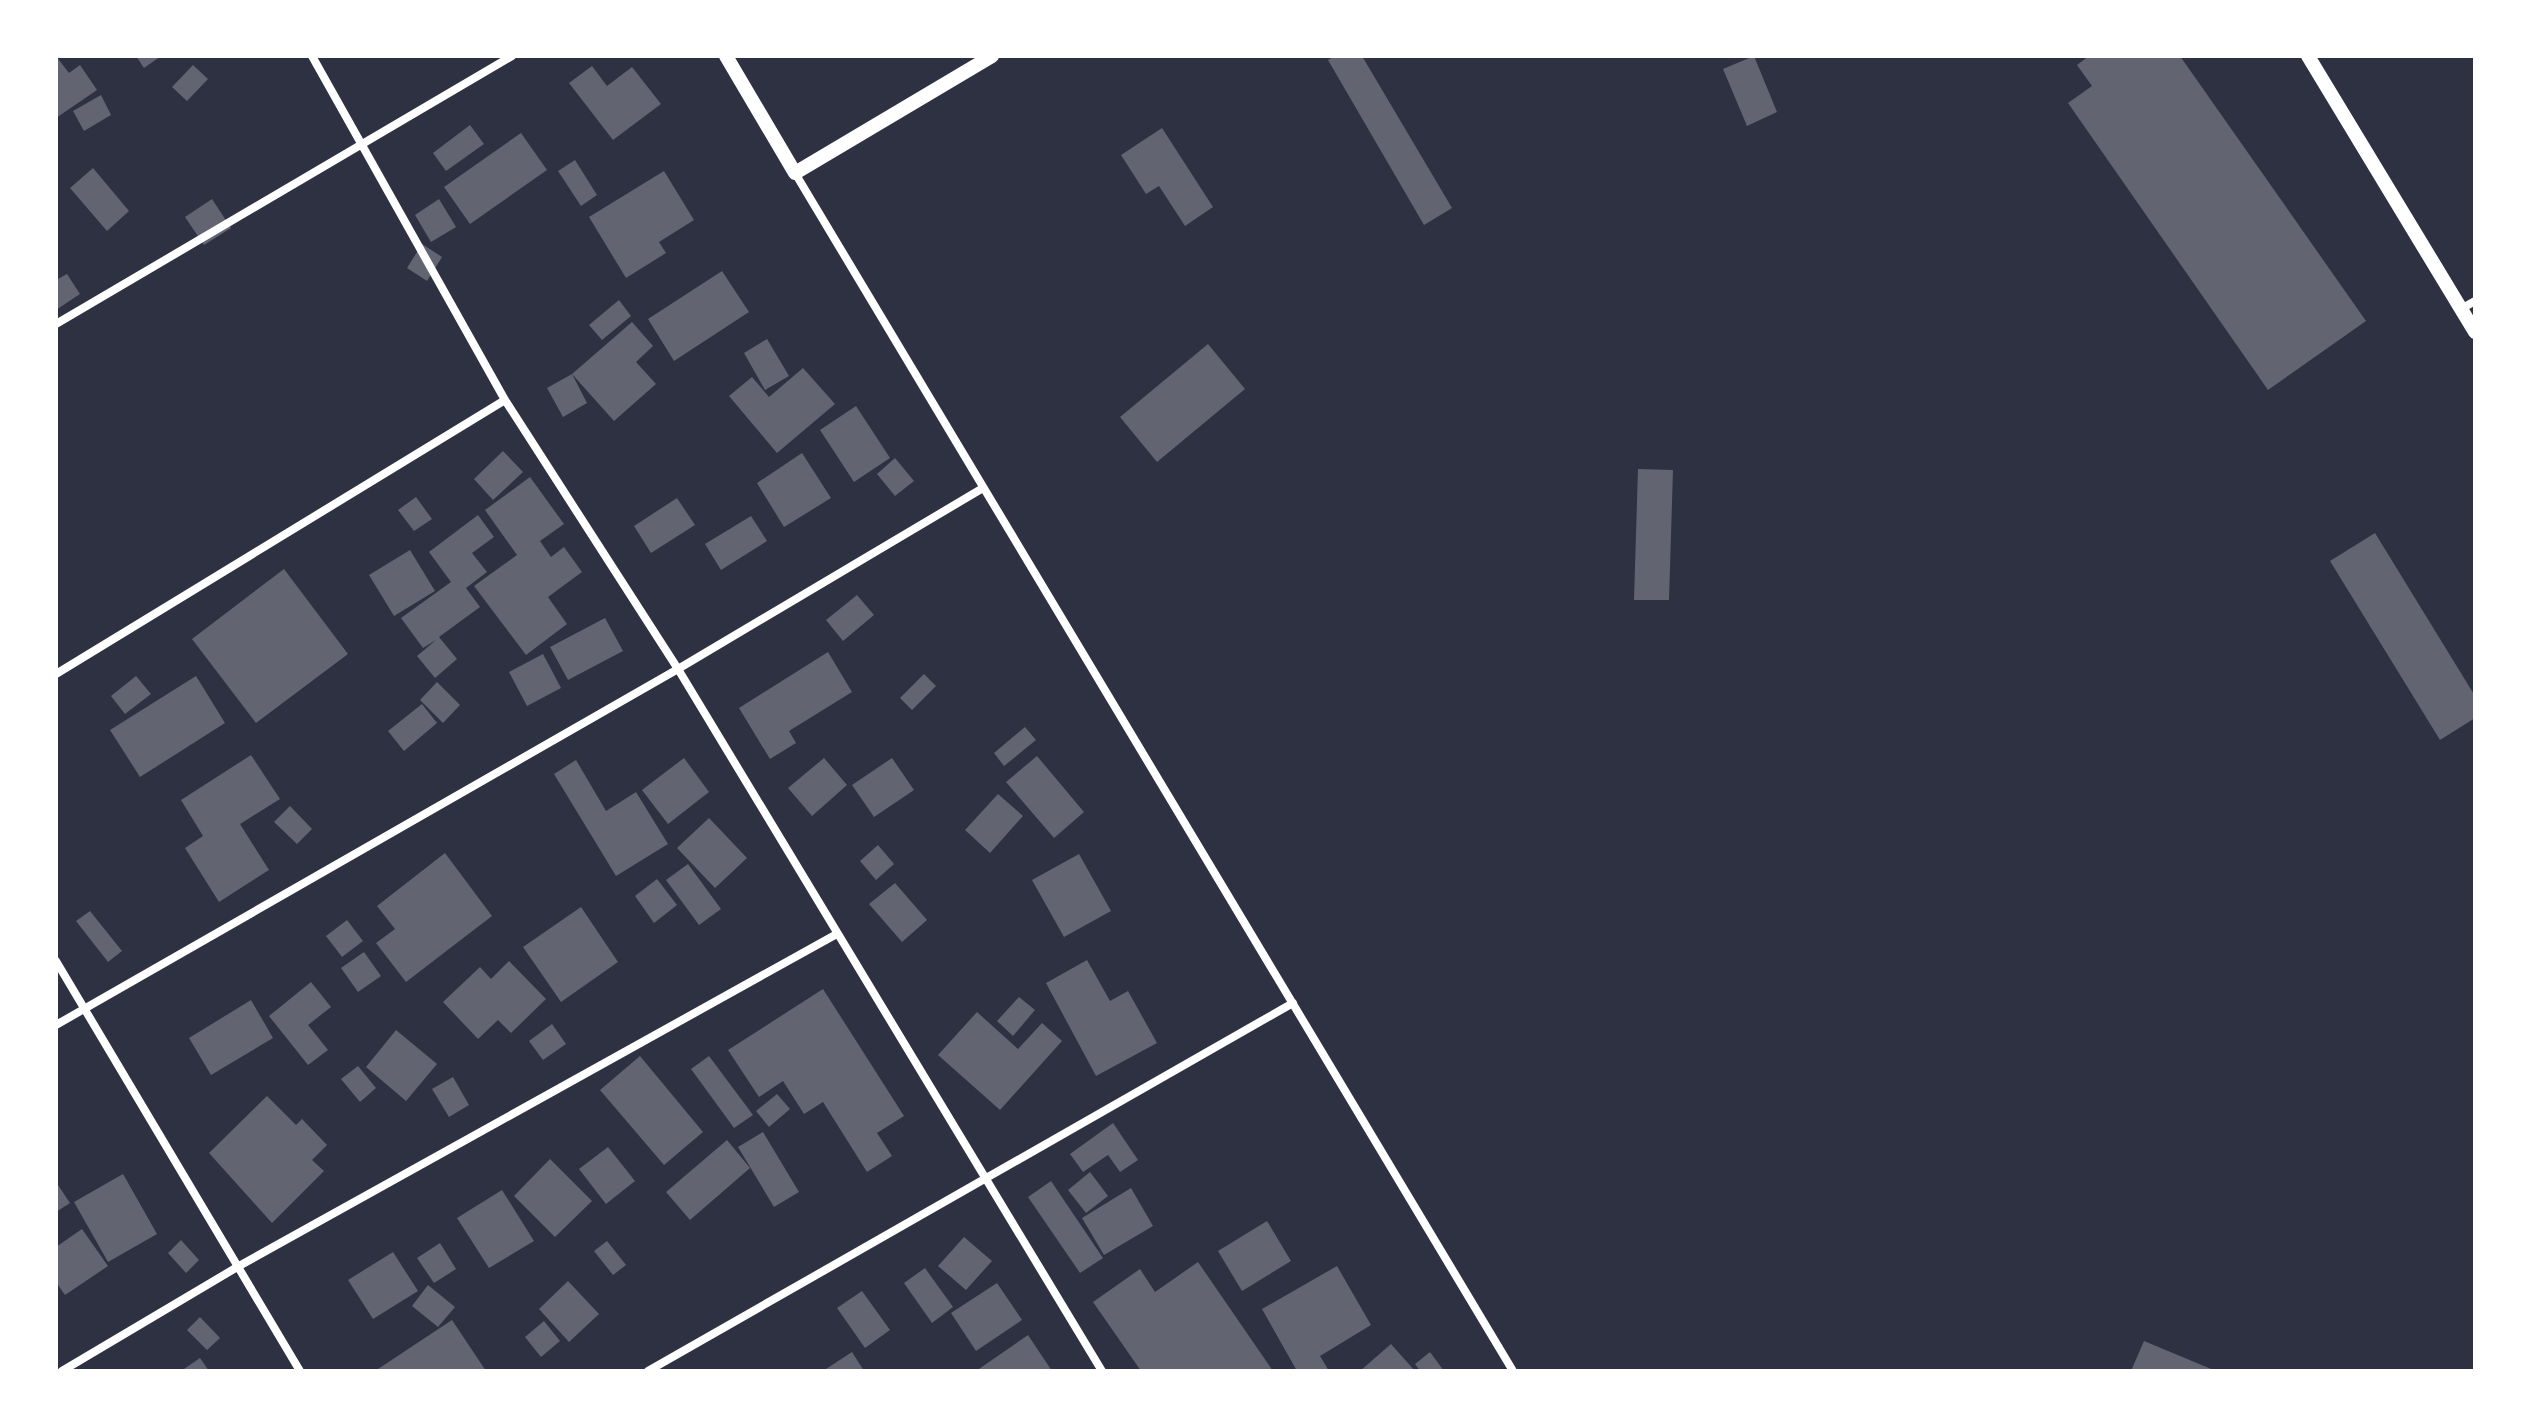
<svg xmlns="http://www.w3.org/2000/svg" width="2531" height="1427" font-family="'Zilla Slab',serif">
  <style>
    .building { fill: #626471 }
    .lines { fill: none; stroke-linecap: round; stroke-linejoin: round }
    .minor { stroke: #fff; stroke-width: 8 }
    .tertiary { stroke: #fff; stroke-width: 14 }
  </style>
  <rect width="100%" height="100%" fill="#2d3142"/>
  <!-- building -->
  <path class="building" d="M56 56 69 73 80 65 97 90 56 118Z
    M136 56H161L144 68Z
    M1335 56H1362L1452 208 1424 225 1328 60Z
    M1754 56 1777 112 1747 126 1723 69Z
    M2089 56H2180L2366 321 2268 390 2068 103 2092 86 2077 65Z
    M193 65 208 79 187 101 172 87Z
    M592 66 607 86 632 67 661 104 613 140 569 83Z
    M101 95 111 115 84 131 73 111Z
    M470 125 484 144 446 171 433 153Z
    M1162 128 1213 207 1185 226 1159 186 1146 194 1121 155Z
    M521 133 547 170 470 224 444 187Z
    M575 160 597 195 581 206 558 171Z
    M93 168 129 211 107 231 70 188Z
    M664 171 694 220 659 242 666 253 626 278 589 217Z
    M212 199 231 228 204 245 185 217Z
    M439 199 456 227 431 242 415 215Z
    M422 244 442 257 427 281 407 268Z
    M722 271 749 312 674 361 648 319Z
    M67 274 80 294 56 310V280Z
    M619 300 631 316 602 340 589 325Z
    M632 322 653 346 636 362 656 384 614 421 572 374Z
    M767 339 789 376 765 390 744 353Z
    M1208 344 1245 389 1157 462 1120 417Z
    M803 368 835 404 777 453 729 396 752 377 769 397Z
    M572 374 587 403 563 417 547 388Z
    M856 406 890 458 854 482 820 430Z
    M503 451 523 472 493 500 474 479Z
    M802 453 831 498 784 527 757 483Z
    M895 458 914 481 895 496 877 474Z
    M1638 469 1673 470 1669 600H1634Z
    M530 477 564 524 540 541 551 557 564 547 582 572 548 597 567 624 526 655 474 586 517 555 485 510Z
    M416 497 432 519 414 531 398 510Z
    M677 498 695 525 651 553 634 526Z
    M478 515 494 537 472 553 487 572 466 588 480 607 439 637 457 659 435 678 417 656 436 640 423 648 401 618 451 582 429 552Z
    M751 516 767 541 721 570 705 544Z
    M2375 533 2475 696V718L2440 740 2330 561Z
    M410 550 435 591 394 616 369 575Z
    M284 569 348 654 256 723 192 639Z
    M857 595 874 615 843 641 826 620Z
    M605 618 623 651 568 680 550 647Z
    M828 652 852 692 789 731 796 743 770 759 739 708Z
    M543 654 561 688 527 706 509 672Z
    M924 674 936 686 912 710 900 698Z
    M136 676 151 694 125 714 111 696Z
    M196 676 225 723 140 777 110 730Z
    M437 682 460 705 443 723 420 700Z
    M422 704 437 723 404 751 388 731Z
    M1025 727 1036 740 1004 766 994 753Z
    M251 755 280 799 240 824 269 870 219 902 185 848 203 836 181 800Z
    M1037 756 1084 812 1054 838 1006 782Z
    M684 758 709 792 668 824 642 790Z
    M824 758 847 785 812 816 788 788Z
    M892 758 914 790 874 817 852 785Z
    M576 760 606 811 636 792 668 844 616 876 554 774Z
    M998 794 1023 816 990 853 965 830Z
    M290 806 312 829 297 844 274 822Z
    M709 818 747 858 715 888 677 848Z
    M878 845 894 864 876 880 860 861Z
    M445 853 492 916 406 982 376 943 395 929 377 906Z
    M1079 854 1111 911 1064 937 1032 880Z
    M688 864 721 909 699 925 666 880Z
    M657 879 677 905 654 923 635 896Z
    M895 883 927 920 902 942 869 904Z
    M581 907 618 962 561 1002 523 947Z
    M90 911 122 951 108 962 76 921Z
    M347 920 363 941 342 957 326 936Z
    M364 952 381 976 358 992 341 968Z
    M1087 960 1110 1001 1128 991 1157 1043 1096 1076 1046 983Z
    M509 961 546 999 511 1033 498 1020 478 1039 443 1002 480 967 491 979Z
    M311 982 331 1007 308 1025 328 1050 308 1065 269 1016Z
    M823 989 904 1116 877 1133 892 1156 867 1172 823 1102 804 1114 783 1081 759 1097 728 1050Z
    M1019 997 1035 1010 1013 1036 997 1021Z
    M251 1000 273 1038 211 1075 189 1038Z
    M977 1012 1018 1049 1042 1023 1062 1041 1000 1110 938 1055Z
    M552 1024 566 1044 543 1060 529 1041Z
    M396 1030 437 1064 406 1101 366 1067Z
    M640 1056 703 1132 664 1165 600 1090Z
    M709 1056 753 1115 734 1128 691 1069Z
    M358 1066 376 1088 360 1102 341 1079Z
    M453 1077 469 1105 449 1117 432 1089Z
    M777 1094 790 1109 769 1127 756 1111Z
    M267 1096 296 1125 302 1119 327 1145 312 1160 324 1171 272 1223 209 1153Z
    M1113 1123 1138 1160 1120 1172 1108 1155 1083 1172 1070 1154Z
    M763 1132 799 1192 774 1207 738 1147Z
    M727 1140 750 1168 690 1220 666 1192Z
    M608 1147 635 1181 606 1204 579 1169Z
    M550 1159 592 1201 555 1237 514 1196Z
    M1090 1172 1108 1196 1086 1213 1068 1190Z
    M123 1174 157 1234 108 1262 74 1202Z
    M1051 1181 1103 1258 1080 1273 1028 1197Z
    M56 1182 70 1203 56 1212Z
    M1131 1188 1153 1226 1104 1255 1082 1218Z
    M502 1190 534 1241 489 1268 457 1218Z
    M1267 1221 1291 1261 1242 1291 1218 1251Z
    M82 1229 108 1266 65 1295 56 1282V1247Z
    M964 1237 992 1261 966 1290 938 1266Z
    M181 1240 199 1260 186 1273 168 1253Z
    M607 1241 626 1265 613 1275 594 1251Z
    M440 1243 456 1269 434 1283 417 1258Z
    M393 1252 418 1291 373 1319 348 1280Z
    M1198 1262 1273 1371H1141L1093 1302 1140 1269 1155 1292Z
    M1337 1266 1371 1325 1320 1356 1329 1371H1297L1262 1309Z
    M925 1268 953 1307 932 1323 904 1283Z
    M568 1281 599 1314 569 1342 539 1309Z
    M997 1283 1022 1320 976 1351 951 1313Z
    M428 1285 455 1307 438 1327 412 1306Z
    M862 1291 890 1330 865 1348 837 1308Z
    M200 1317 220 1338 207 1350 187 1330Z
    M452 1320 486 1371H375Z
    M544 1321 560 1341 541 1357 525 1337Z
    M1028 1335 1052 1371H976Z
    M2144 1341 2216 1371H2131Z
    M1391 1344 1415 1371H1360Z
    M852 1352 864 1371H823Z
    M1430 1352 1444 1371H1420L1415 1364Z
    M200 1358 209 1371H181Z"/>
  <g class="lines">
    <!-- minor -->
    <path class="minor" d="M312 56 505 400 678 669 1102 1371
      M795 173 1513 1371
      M2461 309 2475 301
      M56 324 512 56
      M56 674 505 400
      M56 961 300 1371
      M56 1025 678 669 983 488
      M62 1371 239 1266 835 935
      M648 1371 1293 1003"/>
    <!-- tertiary -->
    <path class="tertiary" d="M726 56 795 173 992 56
      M2308 56 2475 332"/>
  </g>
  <!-- border -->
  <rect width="2531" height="1427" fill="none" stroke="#ffffff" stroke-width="116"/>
</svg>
